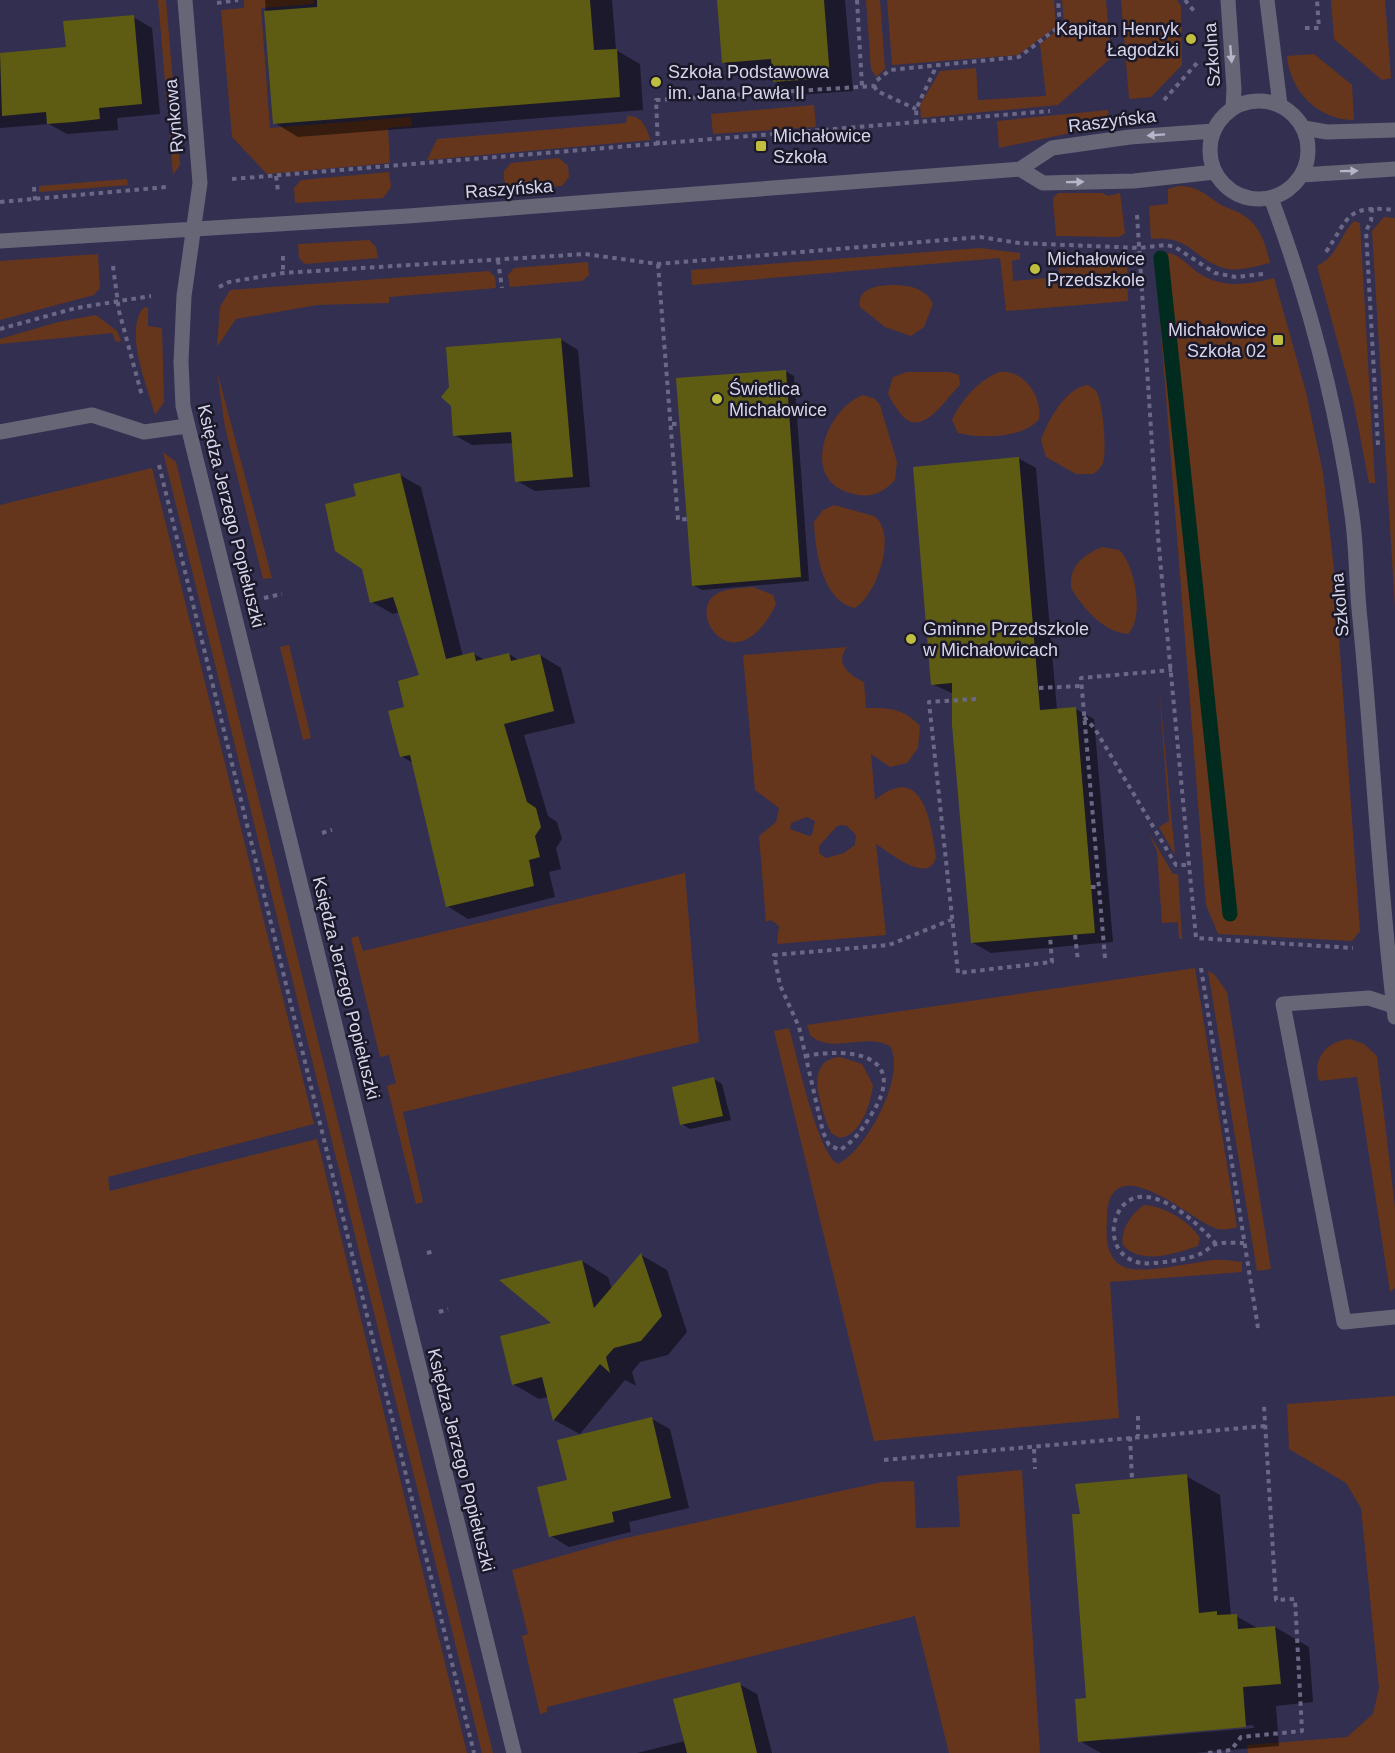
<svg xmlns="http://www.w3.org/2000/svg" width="1395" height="1753" font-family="Helvetica,sans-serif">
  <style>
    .green { fill: #66361c; fill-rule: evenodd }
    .shadow { fill: #0007; fill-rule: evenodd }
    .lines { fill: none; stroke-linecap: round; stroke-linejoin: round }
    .stream { stroke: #002b1e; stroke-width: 15 }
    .building { fill: #5e5c13 }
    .path { stroke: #6b6886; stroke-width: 4; stroke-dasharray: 4.5 4.5; stroke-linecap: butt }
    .service { stroke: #676677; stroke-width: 15 }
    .minor { stroke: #676677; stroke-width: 15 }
    .oneway { fill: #b5b4c8 }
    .poi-dot { fill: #c0be40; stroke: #1b1929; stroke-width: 2 }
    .labels { text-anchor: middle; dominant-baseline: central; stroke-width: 5; stroke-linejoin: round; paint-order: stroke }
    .poi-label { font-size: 18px; fill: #d6d5eb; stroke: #1b1929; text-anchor: start }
    .street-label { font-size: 18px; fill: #d6d5eb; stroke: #1b1929 }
  </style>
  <rect width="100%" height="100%" fill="#332f51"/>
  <!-- green -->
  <path class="green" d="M158 0H166L180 165 173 175Z
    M244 0H314V4L261 8 270 128 411 117 412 126 388 128 390 163 267 174 232 137 221 10 244 8Z
    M866 0H880L885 69 876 77 871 69Z
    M887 0H1054L1056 27 1018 55 892 65Z
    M1062 0H1106L1111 58 1058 105 921 118 920 105 940 71 976 68 978 100 1046 96 1040 44 1064 25Z
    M1121 0H1177L1181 6 1182 65 1151 97 1129 99Z
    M1331 0H1385L1391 78 1382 80 1334 39Z
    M1314 54 1352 85 1354 120C1318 120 1290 91 1287 56Z
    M814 105 816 127 713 134 711 114Z
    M1108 110 1110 126 1100 124 1094 128 999 148 997 121Z
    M627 116C643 116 645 126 651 140L427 160 437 139 626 123Z
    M559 158 568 166 569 177 562 186 512 189 504 181V171L511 163Z
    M389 172 391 187 383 198 295 203 294 188 301 180Z
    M127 179 128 185 39 192V186Z
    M1179 186C1198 186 1206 195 1221 205 1228 209 1236 210 1243 215 1260 225 1266 245 1270 263 1257 266 1241 271 1228 269 1194 262 1193 235 1151 239L1149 206 1168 204V189Z
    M1058 193H1102L1108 196 1120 193 1125 233 1119 237 1056 236 1053 198Z
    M1384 217 1395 218V609L1372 231Z
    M1354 221 1360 223 1375 483H1369L1353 399 1317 266C1339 255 1338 238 1354 221Z
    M369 240 376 247 378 258 305 264 299 258 298 244Z
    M980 248 1020 253V259L1012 261 1013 281 1059 277 1058 255 1120 256 1127 261 1128 301 1006 311 1000 258 692 285 691 270Z
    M1170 253C1180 256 1188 265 1197 272 1219 288 1248 286 1274 278L1306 392 1323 473 1334 569 1360 931 1352 941 1218 934 1206 905 1155 257Z
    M98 254 100 288 94 295 0 320V261Z
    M588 262 589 275 582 281 510 287 508 275 514 268Z
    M489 271 495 277 496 288 389 297V303L317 305 236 319 217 347 220 307 230 290Z
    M893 285C908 285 926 288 933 304L924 327 911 336 885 327 860 307C856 288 879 285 893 285Z
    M144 307 148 308V326L162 328 164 402 155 415C148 387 123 332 144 307Z
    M96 315 117 331 121 341 116 342 112 333 0 344V339L58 322Z
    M217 371 272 578 263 579 225 427Z
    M949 372 959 375 960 385C945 399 921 441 900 413 895 406 891 401 888 393L893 377 907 372Z
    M1000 372C1024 369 1043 398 1039 419 1024 438 981 439 958 433L952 420C961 401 979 379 1000 372Z
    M1088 385C1090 387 1094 388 1096 391 1103 400 1107 452 1103 463 1101 468 1097 471 1093 474H1076L1046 457 1041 440C1047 422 1066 387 1088 385Z
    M863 395 875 399 880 405 897 462 895 480C882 494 869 499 850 493 799 479 827 408 863 395Z
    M163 452 176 462 493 1753H482Z
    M152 468 314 1124 108 1177 110 1191 317 1139 467 1753H0V505Z
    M834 505 874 516C898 533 877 595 855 608 822 601 815 549 814 522L823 510Z
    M1102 547 1119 550C1135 564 1145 618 1128 634 1103 632 1083 608 1071 588 1069 566 1083 555 1102 547Z
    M753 587 773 595 776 604C735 689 681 608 720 592 730 588 743 588 753 587Z
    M289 645 311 738 303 740 280 647Z
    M847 647C834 663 849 675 864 682L866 708C890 708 903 708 920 726L918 748 907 763 890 767 871 754 875 800C923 760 931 823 936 857 929 886 889 852 876 844L886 935 777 944 779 926 771 920 766 922 759 836 776 822 779 808 755 790 743 655ZM807 817 815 821 812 835 809 836 790 829 791 823ZM842 825 847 826 856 835 855 845 844 853 826 858 819 853V846L837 826Z
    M1159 685 1175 855 1159 827 1169 821Z
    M1149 833 1173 874H1178L1182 939H1179L1178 922 1162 923 1157 852Z
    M685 873 699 1042 403 1112 423 1202 416 1204 387 1086 396 1083 389 1055 380 1057 351 938 358 936 363 951Z
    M1195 968 1237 1227C1227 1230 1219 1231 1210 1226 1183 1212 1108 1148 1107 1218 1106 1236 1105 1258 1124 1267 1142 1275 1193 1262 1214 1260 1223 1259 1233 1261 1242 1262V1272L1110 1282 1119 1418 874 1441 774 1031 789 1028C797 1055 817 1153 838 1164 866 1151 907 1075 890 1046 864 1032 832 1055 810 1035L807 1025Z
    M1208 971 1214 974 1227 992 1271 1269 1257 1271Z
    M1350 1039 1364 1044 1377 1056 1395 1208V1288L1390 1292 1357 1077 1319 1081C1312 1057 1328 1041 1350 1039Z
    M840 1057 862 1064 873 1085C871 1103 861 1135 840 1138L831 1133 828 1126C820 1103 804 1060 840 1057Z
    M1144 1205C1164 1206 1189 1221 1200 1238L1198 1246C1175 1253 1142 1266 1123 1245 1120 1230 1132 1213 1144 1205Z
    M1395 1396V1753H1248L1247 1745 1347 1737 1373 1714 1379 1688 1361 1508 1346 1483 1289 1449 1287 1404Z
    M1022 1470 1040 1753H949L915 1616 547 1707V1712L540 1714 522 1636 528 1634 512 1570 617 1540 882 1482 914 1481 916 1528 960 1527 957 1476Z"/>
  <!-- shadow -->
  <path class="shadow" d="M265 0H612L616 50 640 64 643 110 298 137 275 123Z
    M719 0H845L853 91 798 95 774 81V74L747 76 724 63Z
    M133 17 152 28 160 114 117 118 118 130 67 134 49 124 0 128V54L68 48Z
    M560 339 578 350 590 487 535 491 517 481 514 443 472 445 454 435Z
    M785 371 794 376 809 581 702 590 693 585Z
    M1018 458 1036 468 1057 710 1076 709 1094 719 1113 942 991 953 973 943 954 694 932 684Z
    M400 475 421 487 463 657 474 654 485 660 509 654 520 661 540 655 561 668 575 723 524 735 548 816 557 822 562 839 556 848 561 869 549 872 555 897 468 919 447 906 413 763 401 756 406 708 421 676 400 612 393 614 372 602 358 497Z
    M714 1079 722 1084 731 1120 690 1129 682 1124Z
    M641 1255 667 1270 687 1332 668 1355 640 1362 632 1372 636 1386 625 1380 580 1434 554 1420 548 1397 539 1399 513 1384 554 1324 582 1261 608 1277 612 1290Z
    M652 1419 670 1429 689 1508 629 1522 631 1532 569 1547 551 1536 569 1481Z
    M1186 1476 1220 1495 1231 1616H1236L1259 1629 1275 1627 1309 1647 1313 1702 1276 1706 1279 1746 1195 1753H1101L1080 1741 1087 1699 1081 1515ZM1253 1725 1254 1728 1110 1740V1737Z
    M739 1684 757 1694 772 1753H637L685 1741Z"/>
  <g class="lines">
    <!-- stream -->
    <path class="stream" d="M1161 258 1230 914"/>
  </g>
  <!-- building -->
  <path class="building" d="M317 0H590L594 50 617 49 620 97 273 124 264 11 317 7Z
    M717 0H824L830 78 773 82 771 59 722 63Z
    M134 15 142 104 99 108 100 119 73 122 47 124 46 112 2 116 0 53 66 47 63 21Z
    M561 338 573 477 515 482 511 432 453 436 451 406 441 397 449 387 446 347Z
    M786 370 801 577 692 586 676 378Z
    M1019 457 1040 710 1076 707 1095 933 971 943 952 725V683L931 685 913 467Z
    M400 473 446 659 474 652 476 661 509 653 511 661 540 654 554 711 504 724 527 802 536 808 541 827 535 836 540 857 529 860 534 886 446 907 410 755 400 757 388 711 404 707 398 681 419 675 393 597 370 603 362 569 335 551 325 504 356 496 353 484Z
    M714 1077 723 1116 680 1125 672 1087Z
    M641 1253 662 1316 641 1341 614 1348 606 1357 610 1373 600 1364 553 1421 542 1377 512 1385 500 1336 551 1323 499 1280 582 1260 594 1308Z
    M652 1417 671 1498 612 1512 614 1522 549 1537 537 1487 567 1480 557 1440Z
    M1187 1474 1199 1613 1217 1611V1615L1237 1614 1238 1629 1275 1626 1281 1684 1243 1687 1246 1727 1078 1742 1075 1699 1086 1698 1072 1514H1080L1075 1484Z
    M740 1682 757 1753H687L673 1699Z"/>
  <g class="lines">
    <!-- path -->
    <path class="path" d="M857 0 862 86
      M1185 0 1194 11
      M217 3 238 0
      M1305 28H1319L1317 0
      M874 86 877 91 916 109
      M1164 100 1197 63
      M917 124 916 109 936 67
      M658 145 656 100 874 86 876 81 890 70 1019 57 1060 26 1058 0
      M276 176 278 191
      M232 179 1050 111
      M34 187 35 200
      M0 202 167 187
      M1372 208 1371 221 1366 231 1378 445
      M1137 215 1158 537 1196 938 1353 948
      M1326 252C1350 216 1346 205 1395 210
      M283 256V273
      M498 260 502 288
      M658 264 678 520 687 519
      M113 266 119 311 142 396
      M219 287 229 282 283 273 585 254 658 264 980 237 1019 243 1140 248 1166 245 1175 247 1215 273 1236 277 1263 274
      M0 329 76 308 151 296
      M672 424H680
      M159 465 474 1753
      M264 598 282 594
      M1039 688 1081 686
      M976 699 929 702 958 973 1052 962 1050 936
      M1084 717 1095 729 1176 865H1190
      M322 833 332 830
      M1091 887H1098
      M1075 935 1078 961
      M1105 958 1081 678 1172 670
      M1201 968 1258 1328
      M805 1056C852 1047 910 1055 871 1115 862 1130 854 1141 840 1150L829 1145 823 1132 799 1027 780 985 774 955 889 945 953 919
      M1216 1244C1199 1225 1167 1194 1139 1197 1109 1201 1101 1256 1141 1263 1151 1265 1191 1259 1200 1254 1206 1252 1210 1246 1216 1244 1224 1242 1235 1243 1244 1243
      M427 1253 435 1251
      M439 1312 448 1309
      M1138 1416V1436
      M1130 1437 1132 1479
      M1034 1449 1035 1469
      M884 1460 1265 1426
      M1208 1753 1231 1750 1241 1737 1302 1731 1295 1599 1276 1600 1264 1406"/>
    <!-- service -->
    <path class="service" d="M0 432 92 415 144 432 187 426
      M1394 1006 1369 998 1283 1004 1344 1322 1395 1317"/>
    <!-- minor -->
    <path class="minor" d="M185 0 200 183 184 296 181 362 183 406 514 1753
      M1228 0 1234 89 1233 108
      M1267 0 1280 105
      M1210 150a49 49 0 1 1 98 0a49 49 0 1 1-98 0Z
      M1304 128 1327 132 1395 130
      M1020 169 1043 183 1134 181 1215 172
      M1302 175 1395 169
      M1271 198C1309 300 1337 407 1352 515 1357 549 1356 584 1360 619 1373 752 1379 885 1395 1017
      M0 241 408 216 1020 169 1052 148 1130 137 1214 131"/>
  </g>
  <!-- one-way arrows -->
  <defs><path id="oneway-solid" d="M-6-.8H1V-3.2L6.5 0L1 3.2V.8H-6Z" transform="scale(1.5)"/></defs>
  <g class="oneway">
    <use href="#oneway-solid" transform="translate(1231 54) rotate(85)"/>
    <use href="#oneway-solid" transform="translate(1156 135) rotate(176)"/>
    <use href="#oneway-solid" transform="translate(1349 171) rotate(-1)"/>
    <use href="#oneway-solid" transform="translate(1075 182) rotate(-1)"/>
  </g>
  <!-- markers -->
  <g class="poi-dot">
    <circle cx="1191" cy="39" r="6"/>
    <circle cx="656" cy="82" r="6"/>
    <rect x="755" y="140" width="12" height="12" rx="3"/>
    <circle cx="1035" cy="269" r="6"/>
    <rect x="1272" y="334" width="12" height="12" rx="3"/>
    <circle cx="717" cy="399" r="6"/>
    <circle cx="911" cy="639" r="6"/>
  </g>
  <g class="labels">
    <!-- poi labels -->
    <g class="poi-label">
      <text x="1179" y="29" text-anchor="end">Kapitan Henryk<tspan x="1179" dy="21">Łagodzki</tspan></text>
      <text x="668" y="72">Szkoła Podstawowa<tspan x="668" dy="21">im. Jana Pawła II</tspan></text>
      <text x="773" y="136">Michałowice<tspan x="773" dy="21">Szkoła</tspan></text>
      <text x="1047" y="259">Michałowice<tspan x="1047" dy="21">Przedszkole</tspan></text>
      <text x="1266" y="330" text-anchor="end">Michałowice<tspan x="1266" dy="21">Szkoła 02</tspan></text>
      <text x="729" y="389">Świetlica<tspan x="729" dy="21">Michałowice</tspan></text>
      <text x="923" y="629">Gminne Przedszkole<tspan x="923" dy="21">w Michałowicach</tspan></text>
    </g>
    <!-- street labels -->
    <g class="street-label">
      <text transform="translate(1212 55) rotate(-94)">Szkolna</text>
      <text transform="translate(174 116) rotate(-95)">Rynkowa</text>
      <text transform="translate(1112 121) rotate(-7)">Raszyńska</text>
      <text transform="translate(509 189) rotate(-4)">Raszyńska</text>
      <text transform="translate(231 516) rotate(76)">Księdza Jerzego Popiełuszki</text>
      <text transform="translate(1340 605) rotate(-95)">Szkolna</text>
      <text transform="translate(346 988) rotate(76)">Księdza Jerzego Popiełuszki</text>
      <text transform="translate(461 1460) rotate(76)">Księdza Jerzego Popiełuszki</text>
    </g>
  </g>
</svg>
